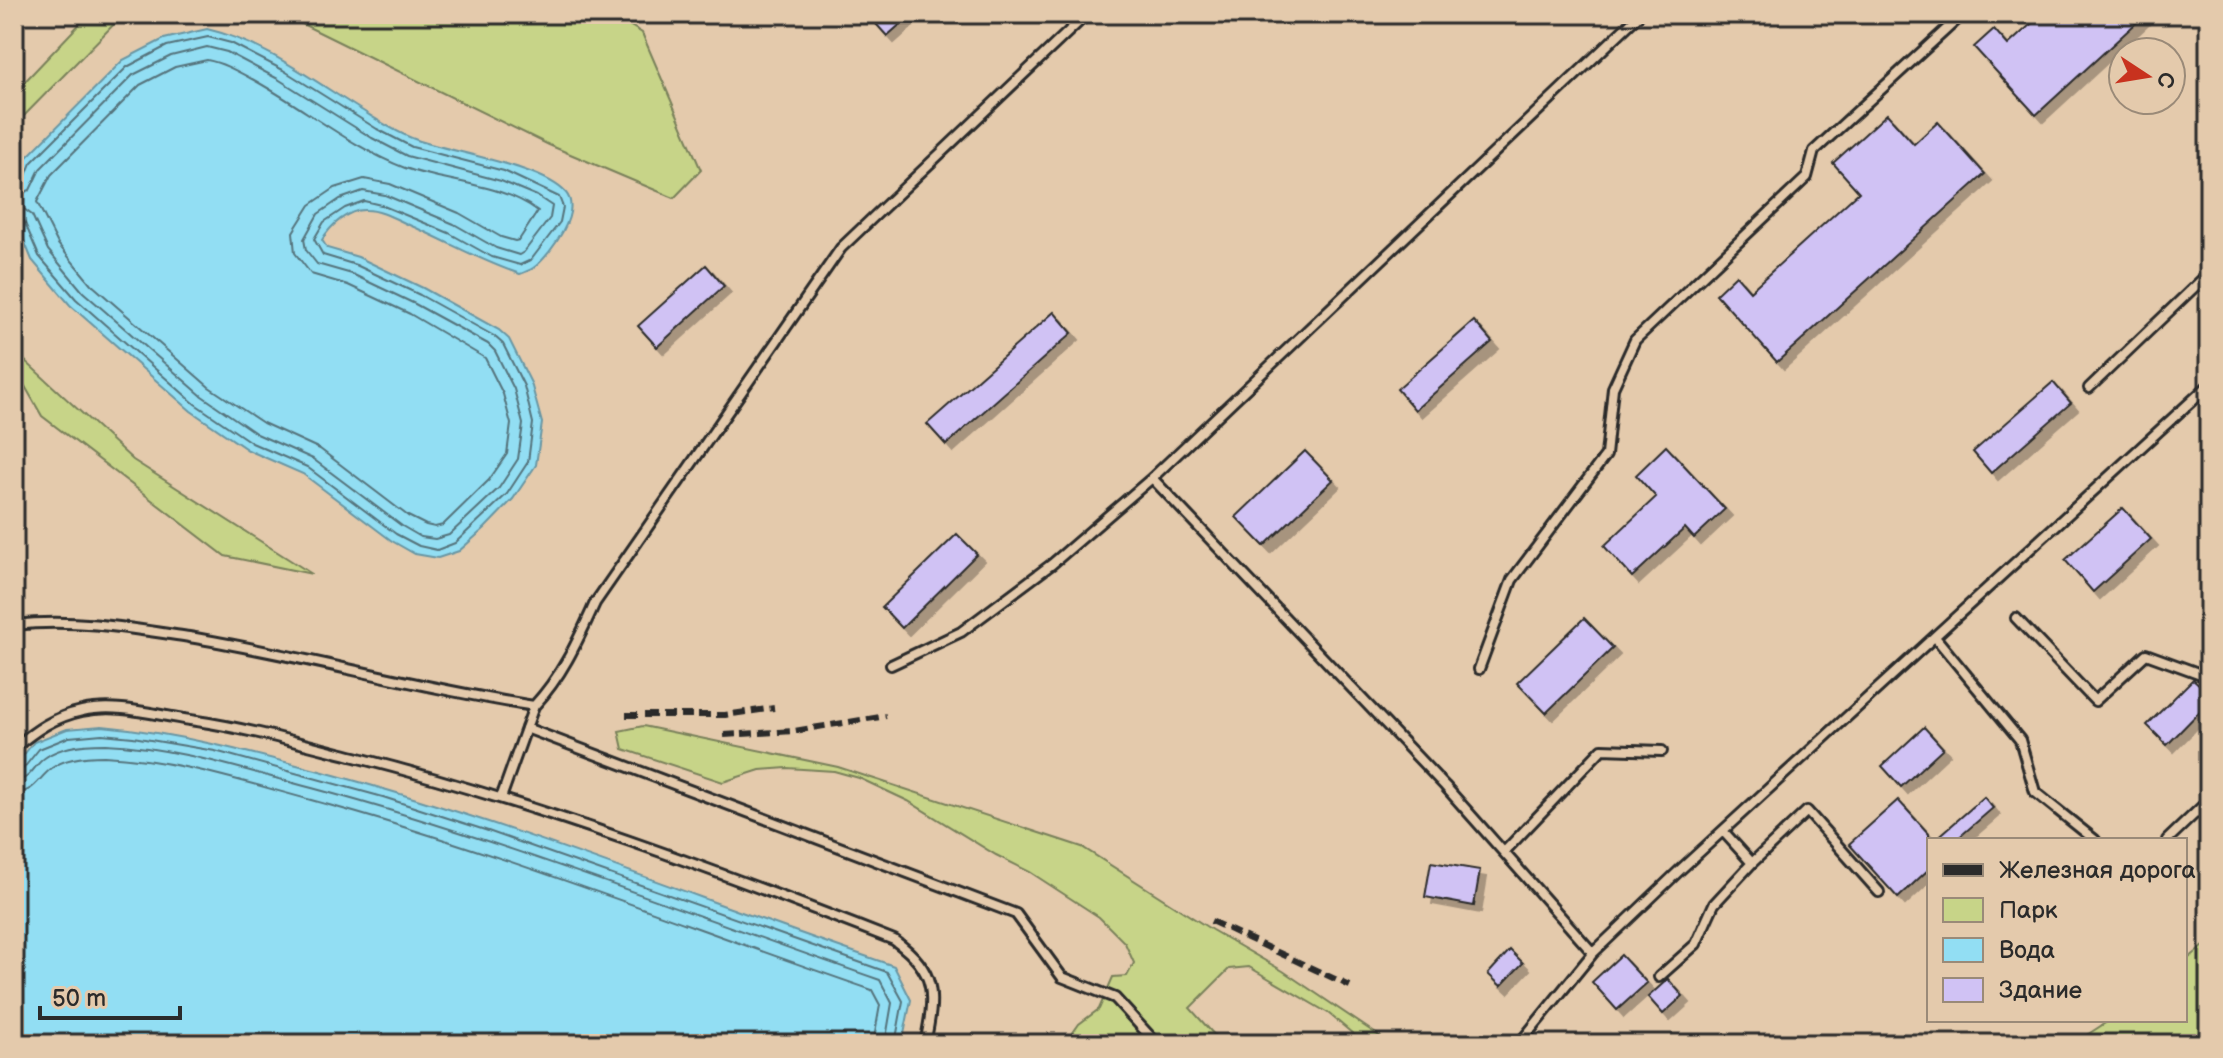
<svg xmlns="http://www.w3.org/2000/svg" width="2223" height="1058" font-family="'Balsamiq Sans',sans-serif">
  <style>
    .green { fill: #c7d488; stroke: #79805a; stroke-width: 2 }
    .water { fill: #92def3; stroke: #6996a3; stroke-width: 2 }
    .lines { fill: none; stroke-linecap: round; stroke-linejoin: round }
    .shore { stroke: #54737b; stroke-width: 2 }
    .building { fill: #d0c2f4; stroke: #2b2b2b; stroke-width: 2; filter: url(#shadow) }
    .service-casing { stroke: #2b2b2b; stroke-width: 14 }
    .service { stroke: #e4caac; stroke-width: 8 }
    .rail { stroke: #2b2b2b; stroke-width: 6; stroke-dasharray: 12 6; stroke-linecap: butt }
  </style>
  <defs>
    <filter id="shadow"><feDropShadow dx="7" dy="7" stdDeviation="0" flood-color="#0004"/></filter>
  </defs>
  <rect width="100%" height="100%" fill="#e4caac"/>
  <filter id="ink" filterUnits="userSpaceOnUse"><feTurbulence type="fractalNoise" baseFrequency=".0125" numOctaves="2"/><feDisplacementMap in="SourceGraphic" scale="16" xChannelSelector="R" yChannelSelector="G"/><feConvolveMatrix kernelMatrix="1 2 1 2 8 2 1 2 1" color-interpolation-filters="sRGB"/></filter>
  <g filter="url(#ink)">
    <!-- green -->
    <path class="green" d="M89 14H124L14 126V93Z
      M282 14H611L642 33 701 170 674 198 549 145Z
      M14 338 23 359 133 460 312 574 225 556 42 416 14 367Z
      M643 726 838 767 1082 847 1212 930 1283 971 1391 1044H1365L1328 1013 1249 967 1229 969 1190 1008 1217 1038V1044H1065L1079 1024 1099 1009 1113 977 1127 976 1134 963 1125 943 1099 917 1030 872 996 855 908 801 859 778 834 771 787 768 760 770 723 782 623 749 619 731Z
      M2209 942V1044H2073L2110 1020H2185V961Z"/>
    <!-- water -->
    <path class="water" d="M207 29C262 42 310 78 358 108 376 119 396 133 417 140 451 152 543 166 566 193 582 212 551 253 536 266 532 270 525 272 520 274 480 261 445 240 407 224 394 218 380 210 366 210 348 209 330 226 322 240L327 248 358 257 423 288 499 330 509 339 531 383 542 423 536 465 513 499 485 528 459 551 438 558 415 554 392 541 303 474 248 450 191 411 70 305 32 260 18 226 15 185 24 160 123 60 164 39Z
      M102 726C179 733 252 753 327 773 520 825 705 902 894 966L911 1000 902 1044H14V767L34 742 67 729Z"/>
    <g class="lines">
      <!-- shore -->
      <path class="shore" d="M207 60C223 63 237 71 252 79 302 106 352 148 405 168 447 183 501 183 538 211L519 240 515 241 501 237 459 213 390 184 364 179 335 188 310 205 293 232 295 253 311 274 348 285 410 314 485 358 503 394 511 424 507 454 489 480 443 525 435 527 426 525 408 516 320 449 263 423 209 387 91 284 58 244 37 202 51 175 140 85 175 67Z
        M14 186 23 183 31 163 127 67 167 46 208 37 231 43 283 70 377 129 412 147 504 171 559 197 563 207 560 222 531 260 520 265 492 257 449 233 381 205 364 201 345 208 324 222 314 239 323 255 356 265 420 295 494 336 503 344 524 386 533 423 528 462 507 494 455 543 437 550 419 546 396 534 307 467 252 443 195 404 76 299 39 256 24 221 14 217
        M14 196 30 190 40 169 133 75 171 56 207 47 227 52 278 79 372 138 407 156 501 181 537 196 552 206 550 218 524 252 519 255 496 248 454 224 385 195 363 191 340 199 318 214 304 239 306 250 317 264 352 274 415 304 488 344 495 351 514 389 523 424 518 459 499 488 449 535 435 539 421 537 402 526 313 459 257 434 202 396 83 292 48 250 32 215 24 209 14 207
        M14 771 23 769 39 749 69 737 102 734 133 737 215 751 383 797 488 831 887 972 903 1001 895 1044
        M14 781C32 780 33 765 46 757 61 746 87 744 105 744 175 747 244 770 312 788 505 840 691 915 880 980L892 1003 885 1044
        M14 793C35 793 37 779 52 768 65 758 89 756 104 756 174 759 244 782 311 800 502 852 685 926 872 990L880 1005 873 1044"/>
    </g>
    <!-- building -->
    <path class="building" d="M867 14H912L887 36Z
      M2042 14H2146L2036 115 1974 47 1994 29 2008 45Z
      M1887 114 1914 144 1938 122 1985 174 1777 362 1716 294 1736 275 1750 291 1859 192 1833 163Z
      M706 265 724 286 657 347 638 326Z
      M1054 312 1072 333 946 445 927 424Z
      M1474 321 1492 342 1415 410 1397 389Z
      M2053 382 2071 403 1991 473 1973 452Z
      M1666 446 1725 509 1694 538 1685 528 1632 577 1604 546 1656 497 1636 475Z
      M1305 451 1333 480 1264 546 1236 517Z
      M2123 508 2151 539 2093 592 2065 560Z
      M957 534 977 554 902 628 882 607Z
      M1584 618 1613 648 1546 713 1517 683Z
      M2193 679 2209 693V702L2167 745 2147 725Z
      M1924 727 1943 748 1901 787 1882 766Z
      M1984 797 1993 808 1956 840H1935Z
      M1898 800 1929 834V869L1898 898 1849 844Z
      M1431 862 1480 870 1474 906 1425 897Z
      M1510 950 1523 963 1501 986 1488 974Z
      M1621 955 1647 983 1617 1010 1592 982Z
      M1668 979 1683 996 1663 1014 1648 997Z"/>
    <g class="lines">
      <!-- service casing -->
      <g class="service-casing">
        <path id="service" d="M2089 388 2209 273
          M1152 478 1445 786 1593 953
          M2016 618 2095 701 2146 654 2209 677
          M14 625C73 618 130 628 189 637 305 656 418 688 534 706 563 675 578 640 595 603L841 248 1087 14
          M1935 637 2020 740 2035 792 2095 840
          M891 665 961 632 1052 564 1152 478 1640 14
          M1479 669 1512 580 1606 455 1613 388 1635 340 1807 177 1814 151 1963 14
          M526 728 1016 914 1062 977 1115 998 1157 1044
          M14 748C36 730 54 717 82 711 117 703 155 715 190 720 246 728 300 743 355 757 539 804 718 871 894 940 938 972 935 995 925 1044
          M501 798 534 706
          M1723 831 1752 863 1807 811 1879 892
          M2167 840 2209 800
          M1505 851 1602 749 1662 751
          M1659 977 1696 944 1714 904 1752 863
          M1519 1044 1593 953 1681 869 2209 385"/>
      </g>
      <!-- service -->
      <use href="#service" class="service"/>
      <!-- rail -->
      <path class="rail" d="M626 715H725L774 708
        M724 735 794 731 886 716
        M1211 921 1350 986"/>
    </g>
  </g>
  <!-- margin -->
  <rect width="2223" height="1058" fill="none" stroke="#e4caac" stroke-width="48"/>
  <rect x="24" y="24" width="2175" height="1010" fill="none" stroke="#2b2b2b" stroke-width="3" filter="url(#ink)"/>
  <!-- legend -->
  <rect x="1927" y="838" width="260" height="184" fill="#e4caac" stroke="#9a8a78" stroke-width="2"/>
  <rect x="1943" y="864" width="40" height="12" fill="#2b2b2b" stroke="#9a8a78" stroke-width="2"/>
  <text x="1999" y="878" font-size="24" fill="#2b2b2b">Железная дорога</text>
  <rect x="1943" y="898" width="40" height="24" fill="#c7d488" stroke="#9a8a78" stroke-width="2"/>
  <text x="1999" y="918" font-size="24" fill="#2b2b2b">Парк</text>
  <rect x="1943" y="938" width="40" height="24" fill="#92def3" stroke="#9a8a78" stroke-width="2"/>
  <text x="1999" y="958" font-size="24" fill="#2b2b2b">Вода</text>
  <rect x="1943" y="978" width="40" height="24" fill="#d0c2f4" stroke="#9a8a78" stroke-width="2"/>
  <text x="1999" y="998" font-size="24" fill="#2b2b2b">Здание</text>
  <!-- north arrow -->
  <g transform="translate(2147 76) rotate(102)"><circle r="38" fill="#e4caac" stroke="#9a8a78" stroke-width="2"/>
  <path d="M0-6L14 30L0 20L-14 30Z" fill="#c8321e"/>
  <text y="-12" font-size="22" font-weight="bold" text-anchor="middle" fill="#2b2b2b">С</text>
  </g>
  <!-- scale -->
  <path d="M40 1006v12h140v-12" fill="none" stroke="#2b2b2b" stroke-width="4"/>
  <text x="52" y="1006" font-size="24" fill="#2b2b2b" stroke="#e4caac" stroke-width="6" paint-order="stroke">50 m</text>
</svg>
